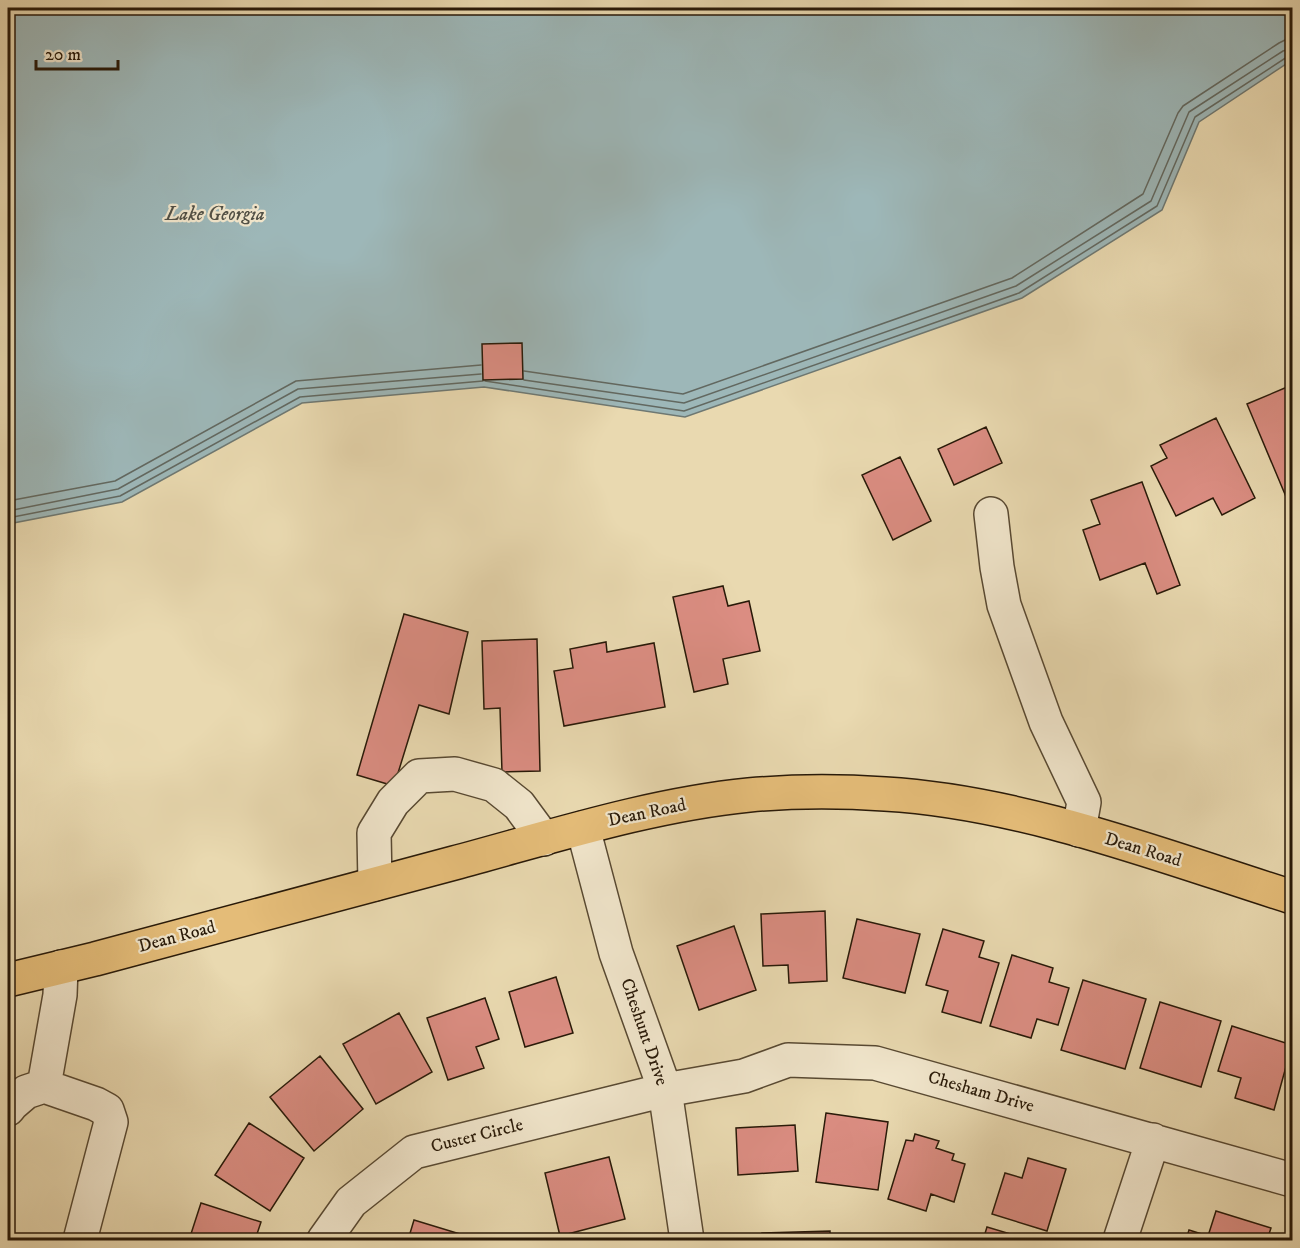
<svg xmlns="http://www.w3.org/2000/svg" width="1300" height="1248" font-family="'IM FELL DW Pica',serif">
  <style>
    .water { fill: #9db7b8; stroke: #6e7872; stroke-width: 1.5 }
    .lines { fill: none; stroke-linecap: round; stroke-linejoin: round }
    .shore { stroke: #626860; stroke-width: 1.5 }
    .building { fill: #db8d82; stroke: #281908; stroke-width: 1.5 }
    .minor-casing { stroke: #584932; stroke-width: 36 }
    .major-casing { stroke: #281908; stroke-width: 36 }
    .minor { stroke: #f1e6cc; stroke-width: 33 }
    .major { stroke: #e4bc78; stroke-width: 33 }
    .labels { text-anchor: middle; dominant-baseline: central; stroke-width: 4.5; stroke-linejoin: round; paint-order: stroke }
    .street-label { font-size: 18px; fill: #281908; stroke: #f1e6cc }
    .water-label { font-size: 20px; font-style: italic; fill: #515046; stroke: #f1e6cc }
  </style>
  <rect width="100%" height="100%" fill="#e9d9b0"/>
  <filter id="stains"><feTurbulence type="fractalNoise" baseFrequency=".00333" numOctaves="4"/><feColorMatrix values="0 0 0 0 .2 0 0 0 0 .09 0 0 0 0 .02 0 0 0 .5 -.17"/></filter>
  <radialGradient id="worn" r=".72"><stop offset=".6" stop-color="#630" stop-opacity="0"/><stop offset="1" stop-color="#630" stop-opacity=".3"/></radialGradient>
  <!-- water -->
  <path class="water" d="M8 8H1292V60L1199 122 1162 210 1022 298 685 417 484 387 302 403 122 502 8 524Z"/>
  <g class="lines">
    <!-- shore -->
    <path class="shore" d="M524 371 683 394 1012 278 1143 194 1178 113 1183 106 1279 43 1285 40 1292 39
      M524 380 684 403 1016 286 1151 201 1189 112 1283 51 1292 48
      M485 381 684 411 1019 293 1157 206 1195 117 1287 57 1292 56
      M8 501 115 481 296 381 481 365
      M8 511 118 489 298 389 481 374
      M8 518 120 496 300 397 483 381"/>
  </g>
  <!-- building -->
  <path class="building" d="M522 343 523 379 483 380 482 344Z
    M1292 385V511L1247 404Z
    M1216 418 1255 498 1222 515 1213 498 1176 516 1151 466 1167 458 1160 445Z
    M986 427 1002 463 954 485 938 449Z
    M900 457 931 521 893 540 862 475Z
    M1142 482 1180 585 1157 594 1145 563 1100 580 1083 530 1100 524 1091 500Z
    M723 586 728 606 749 601 760 651 723 659 728 684 694 692 673 597Z
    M404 614 468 632 449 714 419 705 394 786 357 775Z
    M537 639 540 771 502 772 500 708 484 709 482 641Z
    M606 642 607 652 654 643 665 707 564 726 554 671 573 668 570 649Z
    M825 911 827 981 789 983 788 965 763 966 761 914Z
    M857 919 920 934 905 993 843 978Z
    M734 926 756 990 699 1010 677 946Z
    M943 929 984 941 979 957 999 963 981 1023 942 1012 948 991 926 985Z
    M1012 955 1053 968 1049 982 1069 988 1058 1025 1037 1019 1031 1038 990 1026Z
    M556 977 573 1033 525 1047 509 992Z
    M1083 980 1146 999 1125 1069 1061 1050Z
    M485 998 499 1039 476 1047 484 1068 448 1080 427 1018Z
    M1160 1002 1221 1021 1201 1087 1140 1068Z
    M399 1013 432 1072 376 1104 343 1044Z
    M1232 1026 1292 1045 1274 1110 1235 1098 1241 1078 1218 1071Z
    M320 1056 363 1109 314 1151 270 1097Z
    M1292 1086V1119L1290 1118 1292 1110 1286 1108Z
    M826 1113 888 1122 878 1190 816 1182Z
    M249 1123 304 1158 270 1211 215 1175Z
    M795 1125 798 1171 738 1175 736 1128Z
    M915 1134 939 1141 936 1148 954 1154 952 1160 965 1164 954 1202 931 1194 926 1211 888 1199 906 1140 913 1141Z
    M609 1157 625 1219 560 1236 545 1173Z
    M1028 1158 1066 1169 1047 1231 992 1214 1005 1173 1022 1178Z
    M201 1203 261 1222 255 1240H189Z
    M1216 1211 1271 1228 1267 1240H1186L1189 1230 1208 1236Z
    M414 1220 460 1234 458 1240H408Z
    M987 1227 1031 1240H983Z
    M830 1231V1240H762V1233Z"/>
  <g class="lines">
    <!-- minor casing -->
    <g class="minor-casing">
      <path id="minor" d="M991 514 997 567 1004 605 1046 722 1084 802 1079 830
        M583 828 616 953 665 1090 687 1240
        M375 884 374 833 393 802 419 776 455 774 494 785 519 805 544 839
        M44 1086 60 995 61 967
        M8 1109 12 1104 26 1092 44 1086 96 1104 107 1110 111 1122 80 1240
        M324 1240 351 1202 414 1152 665 1090 744 1076 788 1060 875 1063 1292 1180
        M1120 1240 1153 1140"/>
    </g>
    <!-- major casing -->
    <g class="major-casing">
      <path id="major" d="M8 980 95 959C214 927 334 895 454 863 551 837 649 805 749 795 794 791 840 791 885 794 1023 802 1162 856 1292 897"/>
    </g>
    <!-- minor -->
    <use href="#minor" class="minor"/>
    <!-- major -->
    <use href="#major" class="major"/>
  </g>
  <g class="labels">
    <!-- street labels -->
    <g class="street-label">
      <text transform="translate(647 813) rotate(-12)">Dean Road</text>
      <text transform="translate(1143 850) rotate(17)">Dean Road</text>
      <text transform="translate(177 937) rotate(-15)">Dean Road</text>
      <text transform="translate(644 1032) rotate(71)">Cheshunt Drive</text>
      <text transform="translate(981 1092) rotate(16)">Chesham Drive</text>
      <text transform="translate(477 1136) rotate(-14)">Custer Circle</text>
    </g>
    <!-- water labels -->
    <g class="water-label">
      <text x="215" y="214">Lake Georgia</text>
    </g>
  </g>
  <!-- margin -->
  <rect width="1300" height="1248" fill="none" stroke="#e9d9b0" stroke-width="30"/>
  <rect x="9" y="9" width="1282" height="1230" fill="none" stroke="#281908" stroke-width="3"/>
  <rect x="15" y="15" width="1270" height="1218" fill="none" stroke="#281908" stroke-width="1.5"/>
  <!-- scale -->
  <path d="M36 60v9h82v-9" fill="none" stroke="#281908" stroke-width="3"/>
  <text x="45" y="60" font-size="18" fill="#281908" stroke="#f1e6cc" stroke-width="4.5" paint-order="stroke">20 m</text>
  <rect width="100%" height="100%" filter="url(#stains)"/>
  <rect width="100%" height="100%" fill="url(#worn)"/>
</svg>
